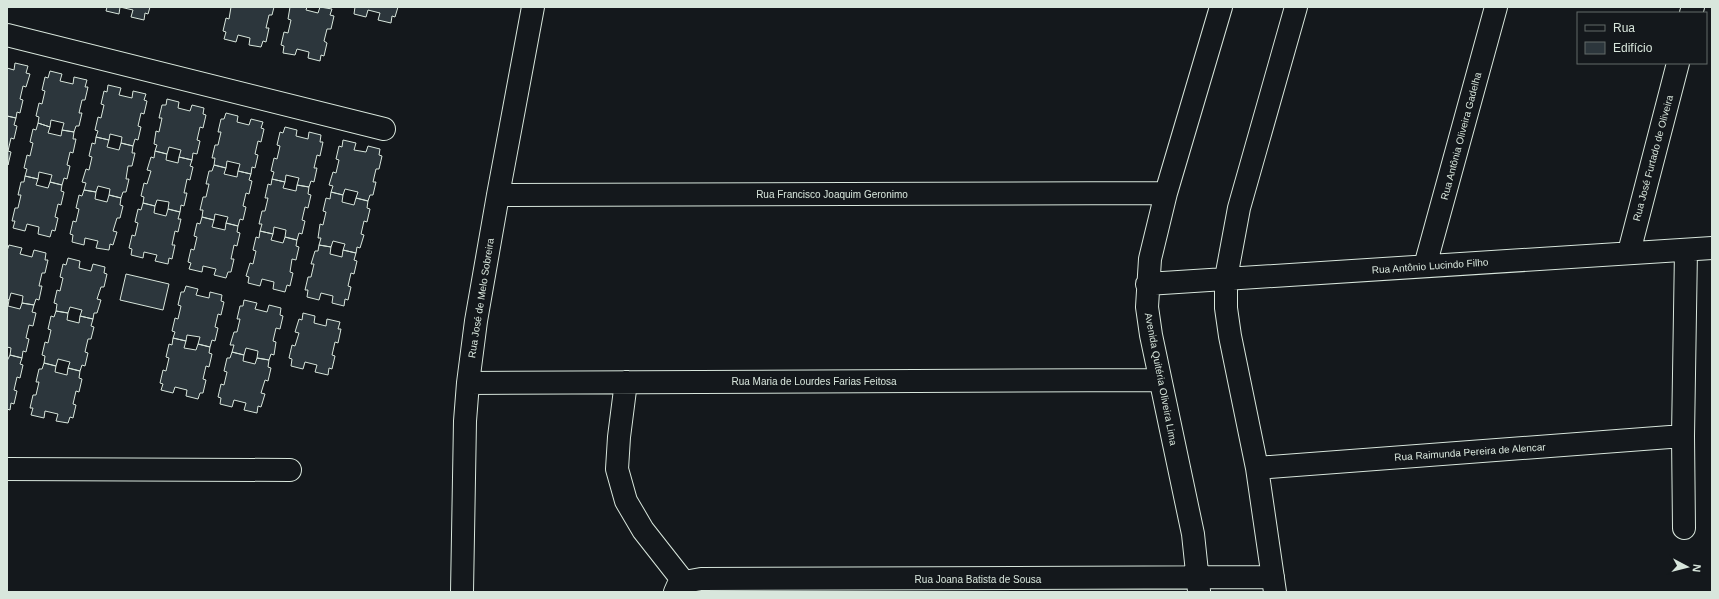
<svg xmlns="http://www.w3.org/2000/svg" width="1719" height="599" font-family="Arial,sans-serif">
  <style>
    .building { fill: #2c363c; stroke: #d8e6dc }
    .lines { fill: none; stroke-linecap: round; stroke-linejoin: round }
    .minor-casing { stroke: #d8e6dc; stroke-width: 24 }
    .minor { stroke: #14181c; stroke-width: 22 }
    .labels { text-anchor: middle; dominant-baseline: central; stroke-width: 3; stroke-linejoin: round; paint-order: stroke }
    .street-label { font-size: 10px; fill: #d8e6dc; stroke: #14181c }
  </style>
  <rect width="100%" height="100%" fill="#14181c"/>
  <!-- building -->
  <path class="building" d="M107 7H150L148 14 145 13 144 20 131 17 133 10 120 7 119 14 106 11Z
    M231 7H274L272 15H269L266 28H269L266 42 263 41 261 47 249 45 250 38 238 35 236 42 224 39 226 32 223 31 226 18 229 19Z
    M290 7H307L306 10 318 13 320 7 332 9 330 15 334 16 331 29H327L324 41 327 43 324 56 321 55 320 61 308 58 309 52 297 49 295 55 283 53 284 46 281 45 284 32 288 33 291 20 288 19Z
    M352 7H398L395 17 392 16 391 23 378 20 380 13 368 10 366 17 354 14 355 7Z
    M15 63 28 66 26 73 30 74 26 87 23 86 20 99 23 100 20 113 17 112 16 118 7 116V68L14 70Z
    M50 71 62 74 60 81 73 84 74 77 87 80 85 87H88L85 100H82L79 113H82L79 126H76L74 132 62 130 64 123 51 120 50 127 38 123 39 117 36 116 39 103 42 104 45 91 42 90 45 77 48 78Z
    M108 85 121 88 119 95 132 98 133 91 146 94 144 100 147 101 144 114 141 113 138 126 141 127 138 140 135 139 133 146 121 143 122 137 110 134 109 140 96 137 98 131 95 130 98 117 101 118 104 105 101 104 104 91 107 92Z
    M167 99 179 102 178 108 190 111 192 105 204 108 203 114 206 115 203 128 200 127 197 140 200 141 197 154 193 153 192 160 179 157 181 150 169 147 167 154 155 151 157 145 154 144 156 131 159 132 162 118H159L162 105H166Z
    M226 113 238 116 237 122 249 125 251 119 263 122 261 128 264 129 261 142 258 141 255 154 258 155 255 168 252 167 251 174 238 171 240 164 227 161 226 168 214 165 215 158H212L215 145H218L221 132H218L221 119H224Z
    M7 116 16 118 14 125 17 126 14 139 11 138 8 151 11 152 8 165Z
    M38 123 50 127 48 133 61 136 62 130 74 132 73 139H76L73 153 70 152 67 165 70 166 67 179 64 178 62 185 50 182 52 175 39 172 38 179 25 176 27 169 24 168 27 155 30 156 33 143 30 142 33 129 36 130Z
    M285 127 297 130 296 136 308 139 309 132 321 135 320 142H323L320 156 317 155 314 168H317L314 182 311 181 309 187 297 185 299 178 286 175 285 182 272 179 274 172 271 171 274 158 277 159 280 146 277 145 280 132 283 133Z
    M96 137 109 140 107 147 119 150 121 143 133 146 132 153H135L132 166H128L126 179H129L126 192H123L121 198 109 195 110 189 98 186 96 192 84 190 86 183 82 182 86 169 89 170 92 157 89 156 92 143 95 144Z
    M343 140 356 143 354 150 366 152 368 146 380 149 379 155 382 156 379 169H376L373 182H376L373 195H370L368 201 356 198 358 192 345 189 343 195 331 192 333 186 329 185 333 172 336 173 339 160 336 159 339 146 342 147Z
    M155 151 167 154 166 160 178 163 179 157 192 160 190 166 193 167 190 180 187 179 184 193H187L184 206 181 205 180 212 168 209 169 202 157 200 155 206 143 203 144 197 141 196 144 183 147 184 151 171 147 170 151 157 154 158Z
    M214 165 226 168 224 174 237 177 238 171 251 174 249 180 252 181 249 194 246 193 243 206 246 207 243 220 240 219 238 226 226 223 228 217 215 214 214 220 202 217 203 210H200L203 197H206L209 184H206L209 171H212Z
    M25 176 38 179 36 185 48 188 50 182 62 185 61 191 64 192 61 205 58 204 55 217 58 218 55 231 52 230 50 237 38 234 39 227 27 224 25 231 13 228 15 221H12L15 208H18L21 195H18L21 182H24Z
    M272 179 285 182 283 188 296 191 297 185 309 187 308 194 311 195 308 208 305 207 302 220 305 221 302 234 299 233 297 240 285 237 286 230 274 227 273 234 260 231 262 224H259L262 211H265L268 198H265L268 184 271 185Z
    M84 190 96 192 95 199 107 202 109 195 121 198 120 205 123 206 120 218H117L113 231 117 232 113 245 110 244 109 250 96 248 98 241 85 238 84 245 72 242 73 235 70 234 73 221 76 222 79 209 76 208 79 195 82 196Z
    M331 192 343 195 342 202 354 205 356 198 368 201 367 208 370 209 367 222 364 221 361 234 364 235 360 248 357 247 356 253 343 250 345 244 333 241 331 247 319 245 321 238H318L320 224 323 225 326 212 323 211 326 198 330 199Z
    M143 203 155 206 154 213 166 216 168 209 180 212 178 219H181L178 232 175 231 172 245H175L172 259 169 258 168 264 155 261 157 255 144 252 143 258 131 255 132 249 129 248 132 235 135 236 138 223 135 222 138 209 141 210Z
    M202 217 214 220 212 227 225 230 226 223 238 226 237 232 240 233 237 246 234 245 231 259H234L231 272H228L226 278 214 275 216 269 203 266 202 272 189 269 191 263 188 262 191 249 194 250 197 237 194 236 197 223 200 224Z
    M260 231 273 234 271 240 283 243 285 237 297 240 296 246 299 247 296 260 292 259 290 272 293 273 290 286 287 285 285 292 273 289 274 282 262 279 260 286 248 283 249 277 246 276 250 263 253 264 256 251 253 250 256 237 259 238Z
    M9 245 22 248 20 254 32 257 34 250 46 253 45 260H48L45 273H42L39 286H42L39 300 36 299 34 305 22 303 23 296 11 293 9 300 7 299V251Z
    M319 245 331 247 330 254 342 257 343 250 356 253 354 260 357 261 354 274 351 273 348 286 351 287 348 300 345 299 344 306 332 303 333 296 321 293 319 300 307 297 308 290H305L308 277H311L314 264H311L315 251H318Z
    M68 258 80 261 79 268 91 271 93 264 105 267 104 273 107 274 104 287H101L97 299 101 300 97 313H94L93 319 80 316 82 310 70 307 68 313 56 311 57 304 54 303 57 290 60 291 63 278 60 277 63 264 66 265Z
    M126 274 169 284 163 310 120 300Z
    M186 286 198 289 196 295 209 298 210 292 222 295 221 301 224 302 221 315 218 314 215 327 218 328 215 341 212 340 210 347 198 344 200 337 187 335 186 341 173 338 175 332 172 331 175 318 178 319 181 306 178 305 181 292H184Z
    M7 299 9 300 8 306 20 309 22 303 34 305 32 312 36 313 33 326 29 325 26 338 29 339 26 352 23 351 22 358 10 355 11 348 7 347Z
    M244 300 257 303 255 309 267 312 269 305 281 308 280 315 283 316 280 329 276 328 273 341 276 342 274 355 271 354 269 360 257 358 258 351 246 348 244 355 232 352 234 345H230L234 332H237L240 319H237L240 306H243Z
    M56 311 68 313 67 320 79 323 80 316 93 319 91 326 94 327 91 339H88L85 352 88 353 85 366 82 365 80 371 68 368 70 362 58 359 56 366 44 363 45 356 42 355 45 342 48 343 51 330 48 329 51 316 54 317Z
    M303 313 315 316 314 323 326 326 327 319 340 322 338 329H341L338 343 335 342 332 355 335 356 332 369 329 368 328 375 315 372 317 365 305 362 303 369 291 366 292 359 289 358 292 345 295 346 299 333 295 332 299 319 302 320Z
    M173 338 186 341 184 348 196 350 198 344 210 347 209 353 212 354 209 367 206 366 203 379 206 380 203 393H200L198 399 186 396 187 390 175 387 173 393 161 390 163 384 160 383 163 370 166 371 169 358 166 357 169 344 172 345Z
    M232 352 244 355 243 361 255 364 257 358 269 360 268 367 271 368 268 381 265 380 261 393 265 394 261 407 258 406 257 413 244 410 246 403 234 400 232 407 220 404 221 398 218 397 221 384 224 385 227 372 224 371 227 358H230Z
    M10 355 22 358 20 364 23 365 20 378 17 377 14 390 17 391 14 404 11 403 10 410 7 409V361Z
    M44 363 56 366 55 372 67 375 68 368 80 371 79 378 82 379 79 392 76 391 73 404 76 405 73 418 70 417 68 423 56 421 58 414 45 411 44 418 31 415 33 408H30L33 395H36L39 382H36L39 369H42Z"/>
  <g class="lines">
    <!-- minor casing -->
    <g class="minor-casing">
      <path id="minor" d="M1691 13 1693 7
        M7 35 384 129
        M498 195 1166 193
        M1629 252 1678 63
        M1425 266 1496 7
        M1147 284 1712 248
        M626 382 619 437 617 469 626 501 643 530 683 581
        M468 383 1160 380
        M1257 468 1683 436
        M7 469 290 470
        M1684 528 1683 436 1686 250
        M1199 591 1193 534 1151 335 1147 307 1150 259 1166 193 1221 7
        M462 592 465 421 468 383 476 321 498 195 533 7
        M675 592 679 583 701 579 1273 577
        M1275 592 1257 468 1230 336 1226 308V278L1239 208 1296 7"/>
    </g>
    <!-- minor -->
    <use href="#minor" class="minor"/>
  </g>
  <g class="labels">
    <!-- street labels -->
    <g class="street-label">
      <text transform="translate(1461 136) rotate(-75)">Rua Antônia Oliveira Gadelha</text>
      <text transform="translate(1653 158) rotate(-75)">Rua José Furtado de Oliveira</text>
      <text x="832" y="194">Rua Francisco Joaquim Geronimo</text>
      <text transform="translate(1430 266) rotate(-4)">Rua Antônio Lucindo Filho</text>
      <text transform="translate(481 298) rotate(-81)">Rua José de Melo Sobreira</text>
      <text transform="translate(1161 379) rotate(79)">Avenida Quitéria Oliveira Lima</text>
      <text x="814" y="381">Rua Maria de Lourdes Farias Feitosa</text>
      <text transform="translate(1470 452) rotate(-4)">Rua Raimunda Pereira de Alencar</text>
      <text x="978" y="579">Rua Joana Batista de Sousa</text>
    </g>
  </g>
  <!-- border -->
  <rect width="1719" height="599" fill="none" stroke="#d8e6dc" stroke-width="16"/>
  <!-- legend -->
  <rect x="1577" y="12" width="130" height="52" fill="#14181c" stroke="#626a69"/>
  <rect x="1585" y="25" width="20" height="6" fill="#14181c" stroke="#626a69"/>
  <text x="1613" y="32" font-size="12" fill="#d8e6dc">Rua</text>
  <rect x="1585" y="42" width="20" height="12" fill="#2c363c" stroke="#626a69"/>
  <text x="1613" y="52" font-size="12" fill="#d8e6dc">Edifício</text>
  <!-- north arrow -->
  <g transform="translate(1687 567) rotate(97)" stroke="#14181c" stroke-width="3" paint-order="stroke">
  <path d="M0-3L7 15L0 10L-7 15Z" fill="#d8e6dc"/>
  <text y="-6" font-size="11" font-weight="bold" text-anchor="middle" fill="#d8e6dc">N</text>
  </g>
</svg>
